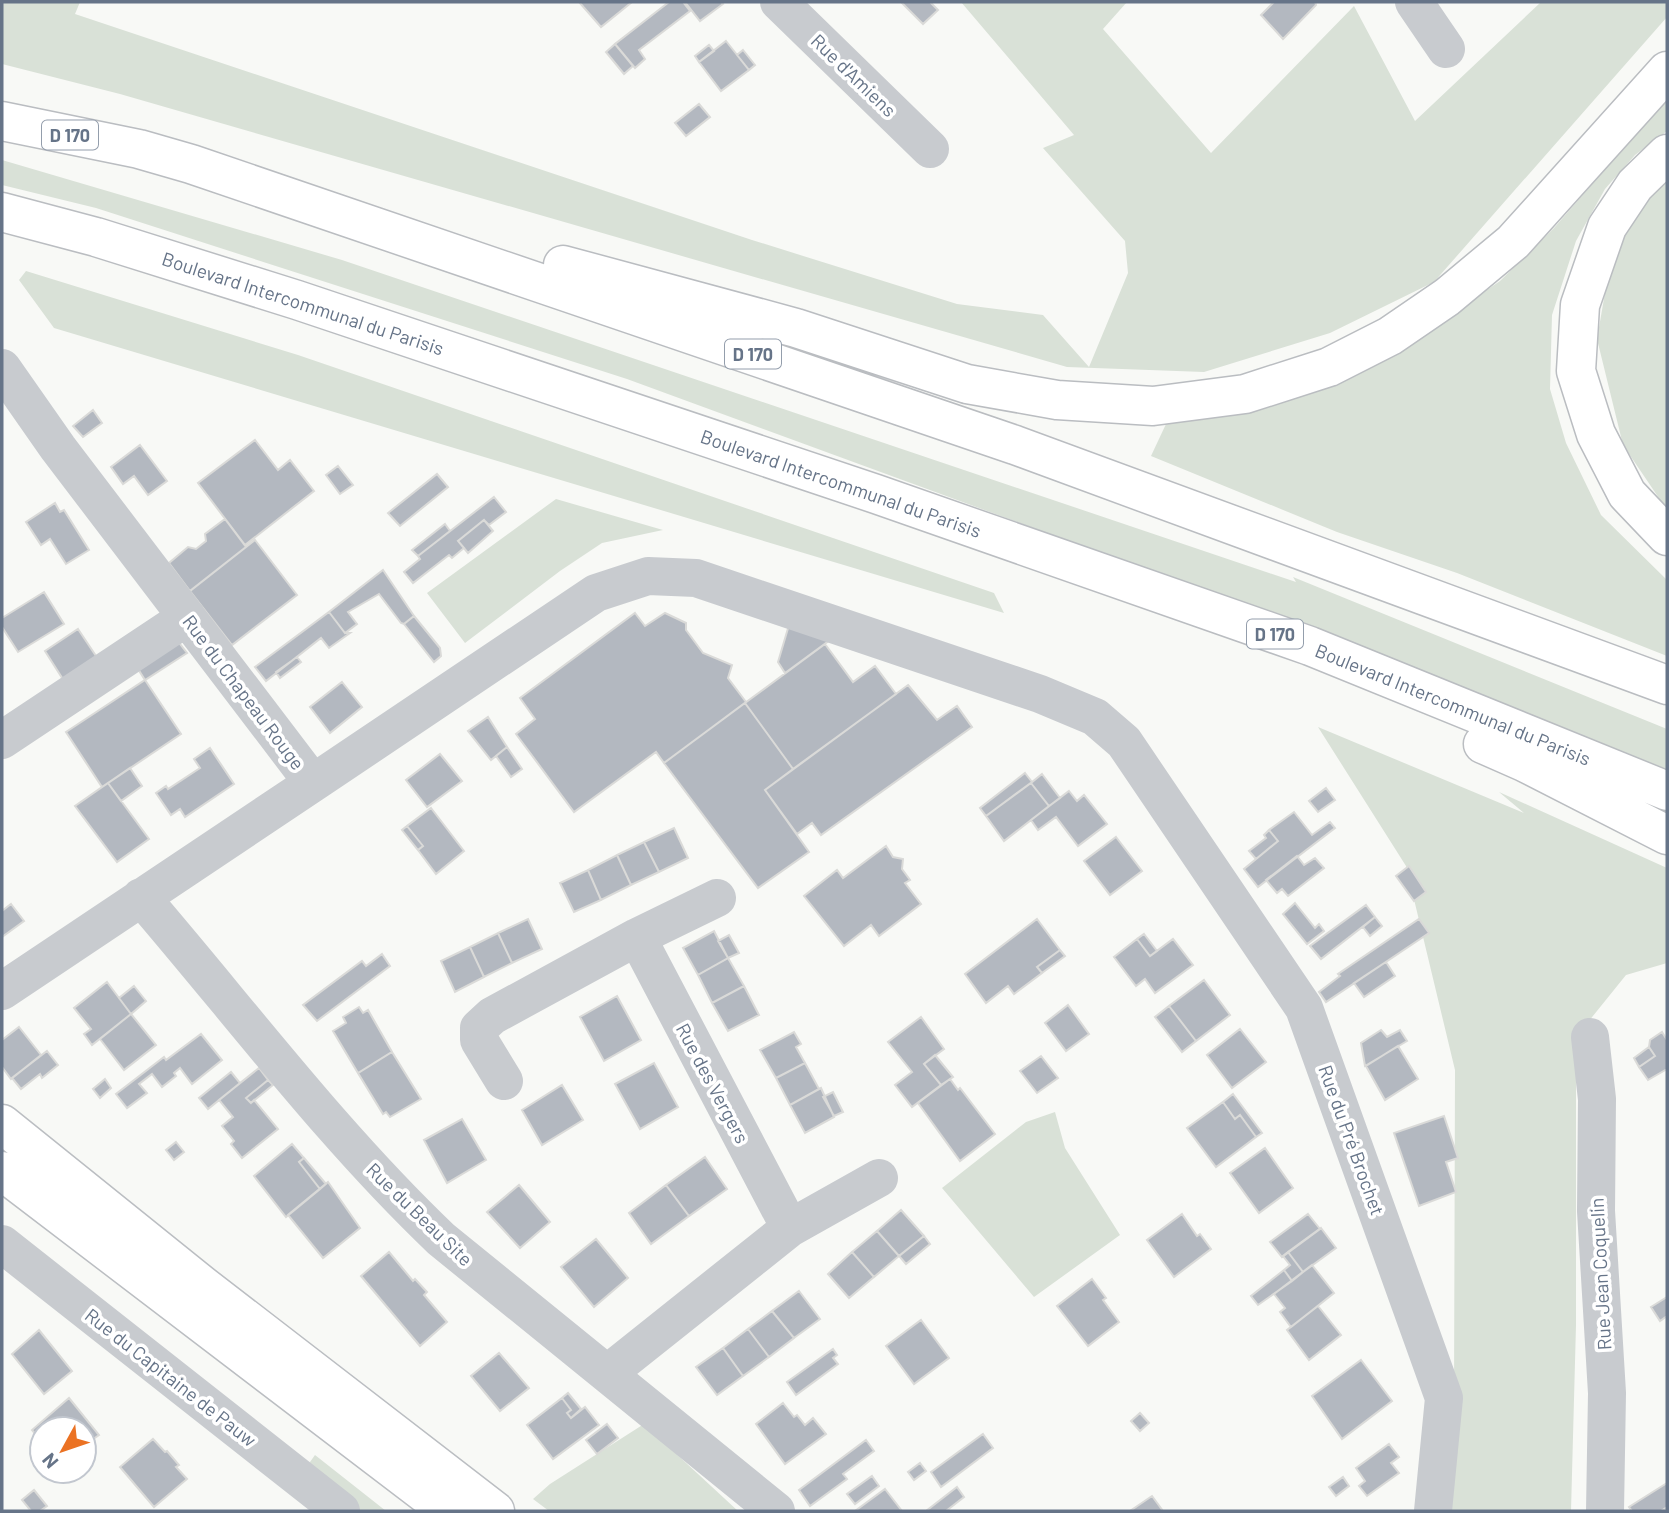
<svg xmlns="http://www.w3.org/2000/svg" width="1669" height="1513" font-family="Barlow,sans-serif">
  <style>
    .green { fill: #d9e1d7 }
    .building { fill: #b3b8c0; stroke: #dadad8; stroke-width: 2 }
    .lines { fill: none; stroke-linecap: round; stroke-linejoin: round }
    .major-casing { stroke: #bbbec2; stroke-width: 41 }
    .highway-casing { stroke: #babdc1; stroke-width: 41 }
    .minor { stroke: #c8cbcf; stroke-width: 38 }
    .major { stroke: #fff; stroke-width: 38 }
    .highway { stroke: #fff; stroke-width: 38 }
    .labels { text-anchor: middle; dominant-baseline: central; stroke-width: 7; stroke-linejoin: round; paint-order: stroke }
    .shield { fill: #fff; stroke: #949eac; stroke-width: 2 }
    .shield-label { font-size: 18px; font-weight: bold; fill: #667488 }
    .street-label { font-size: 19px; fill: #667488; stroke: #fff }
  </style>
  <rect width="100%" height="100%" fill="#f8f9f6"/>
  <!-- green -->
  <path class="green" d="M2 2H80L75 14 752 240 957 304 1043 315 1089 367 1128 273 1125 241 1043 148 1074 135 961 2H1127L1103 29 1211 153 1354 6 1415 121 1541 2H1667V17L1434 282 1330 333 1204 372 1067 367 120 94 2 64Z
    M1667 98V131L1635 155 1605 189 1576 241 1552 315 1550 389 1566 443 1601 515 1667 580V656L1457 573 1337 532 1151 456 1166 424 1241 413 1434 326 1500 281 1554 228Z
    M2 160 342 260 1296 582 1293 577 1667 729V771L1361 648 627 379 96 208 2 185Z
    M1667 179V510L1623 445 1597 339 1611 258 1644 197Z
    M26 271 298 355 994 593 1004 613 54 328 19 280Z
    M556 499 663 530 602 543 560 571 465 643 427 593Z
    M1318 727 1524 813 1499 792 1667 868V963L1626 975 1576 1037V1325L1571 1511H1444L1454 1402 1455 1070 1406 866Z
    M1055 1112 1065 1148 1120 1235 1034 1297 942 1188 1026 1122Z
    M644 1424 738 1511H549L533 1499 550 1484Z
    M315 1455 386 1511H330L295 1483Z"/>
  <!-- building -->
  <path class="building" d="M579 2H632L601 27Z
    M669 2H683L690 11 639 50 645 59 635 68 615 44Z
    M685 2H721L723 4 700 21Z
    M901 2H930L938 10 923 24Z
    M1274 2H1315L1316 5 1283 39 1261 15Z
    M726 41 749 70 721 91 699 62Z
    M615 44 633 66 624 74 606 52Z
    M709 45 714 51 699 62 695 56Z
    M743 50 755 65 749 70 737 55Z
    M699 104 710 117 686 136 675 123Z
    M93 410 102 423 83 437 73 426Z
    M255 440 278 470 290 460 314 491 245 545 198 483Z
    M140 445 167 481 148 495 134 476 123 484 111 467Z
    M338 466 353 485 340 494 326 475Z
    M437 474 448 487 400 526 388 513Z
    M494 497 506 512 489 525 484 520 458 541 464 548 452 558 449 555 413 583 404 572 420 559 418 556Z
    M55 503 60 512 64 510 89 550 66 564 50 539 41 545 26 522Z
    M225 519 246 547 190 591 169 563 188 547 196 549 206 541 205 534Z
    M484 520 493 531 468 553 458 541Z
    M445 524 450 531 418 556 412 550Z
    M255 540 297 595 232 645 190 591Z
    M383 570 414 616 404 624 401 623 379 594 348 612 357 624 345 633 329 612Z
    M44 592 64 624 18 652 2 627V618Z
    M329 612 345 633H350L329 648 321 638 266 681 255 667Z
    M635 613 645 626 665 613 686 623V630L703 653 732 665 728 678 746 702 664 763 656 752 574 812 516 734 535 719 520 698Z
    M414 616 440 648 441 656 434 662 404 624Z
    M789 625 830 640 785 673 778 662Z
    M78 629 100 662 66 684 45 651Z
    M173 635 187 653 145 680 133 661Z
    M825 644 853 682 875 666 896 694 793 769 745 703Z
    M297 657 301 662 280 678 276 672Z
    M145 680 181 734 102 787 66 732Z
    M342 682 362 707 330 733 310 707Z
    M908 685 937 720 957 706 972 727 821 835 812 823 797 834 765 790Z
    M745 703 793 769 765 790 809 852 758 888 664 763Z
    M488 717 507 747 491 760 468 731Z
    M507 747 522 769 511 777 496 756Z
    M210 748 234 784 185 817 180 809 171 815 156 793 166 786 168 789 200 768 194 759Z
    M440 754 462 781 427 807 406 780Z
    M130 768 142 786 121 801 108 783Z
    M1025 773 1032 782 986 816 980 808Z
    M1042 774 1060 798 1049 806 1031 783Z
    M108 783 149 839 117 862 75 806Z
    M1031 783 1049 806 1004 841 986 816Z
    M1326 788 1335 800 1318 812 1309 801Z
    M1069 791 1077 801 1084 795 1107 824 1078 846 1056 817 1038 830 1031 820Z
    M431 808 464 851 436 874 418 850 423 846 407 826Z
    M1294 812 1312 835 1330 822 1335 828 1258 887 1244 869 1278 841 1269 830Z
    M407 826 423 846 418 850 402 830Z
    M674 828 688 858 659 872 644 842Z
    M1269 830 1278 841 1256 859 1249 851 1266 838 1264 835Z
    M1116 837 1142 871 1110 895 1084 861Z
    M644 842 659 872 631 885 617 855Z
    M886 846 893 857 903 859 902 869 910 880 905 883 921 904 879 936 871 925 844 946 804 896 837 870 843 878Z
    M617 855 631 885 601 900 588 870Z
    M1297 856 1304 865 1315 858 1324 868 1288 896 1282 889 1277 893 1266 880Z
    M1409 866 1426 892 1414 901 1396 876Z
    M588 870 601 900 574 912 560 883Z
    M1295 903 1315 928 1319 924 1324 931 1307 944 1283 914Z
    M11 904 24 921 2 937V911Z
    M1366 905 1375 917 1321 959 1310 946Z
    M1375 917 1382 926 1370 936 1363 927Z
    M528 919 542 949 512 963 498 933Z
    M1037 919 1060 950 1037 967 1042 973 1014 994 1008 986 986 1003 965 974Z
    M1419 919 1429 933 1326 1002 1319 992 1340 976 1338 974Z
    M714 931 728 958 698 975 683 948Z
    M498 933 512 963 484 977 470 947Z
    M1144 934 1157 951 1150 956 1137 939Z
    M729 935 739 953 728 958 718 941Z
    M1137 939 1150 956 1173 939 1193 965 1155 993 1145 979 1136 986 1114 957Z
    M470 947 484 977 455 992 441 961Z
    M1060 950 1065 956 1042 973 1037 967Z
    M382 954 390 966 317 1021 303 1005 362 961 366 966Z
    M728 958 744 986 712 1003 698 975Z
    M1386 962 1395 976 1364 997 1354 983Z
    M1204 980 1230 1015 1196 1041 1169 1006Z
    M107 982 131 1014 92 1045 84 1034 91 1029 74 1008Z
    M134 986 146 1001 131 1014 119 998Z
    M744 986 759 1015 728 1031 712 1003Z
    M617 996 641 1040 604 1061 580 1017Z
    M1068 1005 1089 1034 1066 1051 1045 1023Z
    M1169 1006 1196 1041 1182 1052 1155 1017Z
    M359 1007 363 1013 368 1010 392 1052 358 1073 333 1031 346 1023 343 1017Z
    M131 1014 156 1045 124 1070 100 1039Z
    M921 1017 944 1049 924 1064 941 1085 912 1107 895 1085 912 1072 888 1042Z
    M19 1027 41 1055 11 1079 2 1067V1040Z
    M1240 1029 1266 1062 1232 1088 1207 1055Z
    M1381 1030 1387 1037 1400 1030 1407 1041 1365 1066 1361 1043Z
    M794 1032 801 1044 796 1047 805 1063 776 1078 760 1050Z
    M1662 1032 1667 1040V1069L1648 1080 1639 1067 1655 1056 1649 1047 1650 1040Z
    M201 1034 222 1060 192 1084 180 1068 174 1073 176 1076 162 1087 152 1074 139 1084 147 1093 127 1108 116 1094 164 1057 166 1060Z
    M1398 1046 1418 1079 1385 1100 1366 1066Z
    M1649 1047 1655 1056 1639 1067 1634 1058Z
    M47 1051 58 1065 42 1078 40 1074 21 1089 12 1078Z
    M392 1052 421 1099 390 1117 386 1112 383 1114 358 1073Z
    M935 1055 953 1077 941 1085 924 1064Z
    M1041 1056 1058 1078 1037 1093 1020 1071Z
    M654 1063 678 1107 640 1129 615 1084Z
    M805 1063 819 1089 790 1105 776 1078Z
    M259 1068 268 1080 246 1098 251 1103 254 1100 278 1129 242 1158 231 1144 234 1141 222 1126 233 1117 219 1100Z
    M231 1072 240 1083 208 1109 199 1098Z
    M105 1079 111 1088 100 1098 93 1089Z
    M950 1079 958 1090 960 1088 995 1134 960 1161 918 1103Z
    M268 1080 273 1085 251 1103 246 1098Z
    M562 1085 583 1120 542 1145 522 1110Z
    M821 1088 834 1117 805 1133 790 1105Z
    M833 1092 843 1112 834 1116 823 1097Z
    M1233 1094 1262 1133 1256 1137 1240 1115 1235 1119 1223 1102Z
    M1223 1102 1235 1119 1240 1115 1256 1137 1216 1167 1187 1128Z
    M1444 1116 1458 1158 1446 1162 1456 1192 1419 1206 1394 1133Z
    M462 1119 486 1160 447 1183 424 1140Z
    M176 1142 184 1152 174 1160 166 1150Z
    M292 1144 304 1158 299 1162 320 1189 286 1217 254 1176Z
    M1265 1148 1293 1188 1259 1213 1230 1173Z
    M705 1157 727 1189 689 1216 666 1185Z
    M304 1158 326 1184 320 1189 299 1162Z
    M328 1182 360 1228 323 1258 288 1215Z
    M519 1185 550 1222 520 1248 487 1212Z
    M666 1185 689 1216 651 1244 629 1213Z
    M901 1210 924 1236 899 1256 877 1231Z
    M1182 1214 1197 1236 1200 1234 1211 1249 1174 1277 1147 1240Z
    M1308 1214 1320 1229 1282 1257 1270 1242Z
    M1321 1228 1336 1248 1303 1272 1288 1252Z
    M877 1231 899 1256 874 1277 852 1252Z
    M924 1236 930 1244 906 1264 899 1256Z
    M596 1239 628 1278 594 1307 561 1267Z
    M389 1252 413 1281 415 1279 427 1292 424 1295 447 1322 420 1346 361 1276Z
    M852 1252 874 1277 849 1298 828 1274Z
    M1288 1252 1303 1272 1292 1281 1284 1270 1290 1265 1283 1256Z
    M1312 1265 1334 1293 1291 1327 1280 1312 1285 1308 1274 1294Z
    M1284 1270 1292 1281 1258 1305 1251 1296Z
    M1092 1279 1106 1298 1103 1300 1119 1322 1088 1346 1057 1306Z
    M799 1291 820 1319 794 1338 772 1311Z
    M1667 1297V1316L1660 1321 1651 1307Z
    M1318 1306 1341 1335 1309 1360 1287 1330Z
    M772 1311 794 1338 769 1357 748 1329Z
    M921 1320 949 1358 914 1384 886 1346Z
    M748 1329 769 1357 743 1376 723 1348Z
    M39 1330 72 1371 44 1394 12 1354Z
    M723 1348 743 1376 717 1395 696 1367Z
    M833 1349 837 1355 833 1358 838 1364 796 1395 787 1382Z
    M499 1353 529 1388 500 1411 471 1376Z
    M1361 1360 1392 1401 1342 1439 1312 1396Z
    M568 1393 581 1409 571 1418 567 1413 571 1410 562 1398Z
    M69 1398 99 1435 89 1442 93 1448 84 1455V1429H42V1442L32 1430Z
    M562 1398 571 1410 567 1413 571 1418 585 1407 599 1425 553 1459 527 1425Z
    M783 1403 794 1417 797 1415 805 1425 813 1418 826 1434 785 1464 756 1424Z
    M1140 1413 1149 1423 1140 1431 1131 1421Z
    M607 1424 618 1438 597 1454 586 1440Z
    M983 1434 993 1448 941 1487 931 1472Z
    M153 1439 165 1452 167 1451 179 1465 176 1467 187 1479 154 1507 120 1467Z
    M866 1440 874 1451 843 1474 847 1479 810 1506 799 1490Z
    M1389 1444 1399 1457 1391 1463 1399 1473 1367 1496 1359 1486 1365 1481 1356 1468Z
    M920 1463 926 1471 914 1480 908 1472Z
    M872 1476 879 1486 855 1504 847 1494Z
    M1343 1477 1349 1486 1336 1496 1329 1487Z
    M1667 1483V1507L1661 1511H1632L1629 1507Z
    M957 1487 964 1497 946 1511H926Z
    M885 1489 902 1511H855Z
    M34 1490 47 1506 40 1511H31L22 1500Z
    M1152 1496 1163 1511H1130Z"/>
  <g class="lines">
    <!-- major casing -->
    <g class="major-casing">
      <path id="major" d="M2 1124 202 1285 495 1511
        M2 1171 448 1511"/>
    </g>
    <!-- highway casing -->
    <g class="highway-casing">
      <path id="highway" d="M2 121 139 149 191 164 1015 445 1667 685
        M1667 154 1635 185 1607 227 1580 305 1576 371 1596 434 1627 494 1667 536
        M2 212 96 237 297 300 876 494 1310 646 1667 791
        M563 265 796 328 967 384 1057 400 1153 406 1245 394 1329 367 1390 336 1447 297 1513 242 1667 71
        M1483 744 1524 762 1667 835"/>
    </g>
    <!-- minor -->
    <path class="minor" d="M779 2 930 149
      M1414 2 1446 49
      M2 368 58 448 313 783 2 991
      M2 740 187 617
      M313 783 596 593 648 576 696 578 1040 694 1095 717 1124 742 1304 1008 1444 1398 1433 1511
      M141 897C240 1012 331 1134 441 1239L776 1511
      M637 937 790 1228
      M1590 1037 1597 1099 1596 1211 1607 1393 1605 1511
      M504 1081 479 1040V1028L492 1016 637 937 717 898
      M2 1244 341 1511
      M608 1373 790 1228 879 1178"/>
    <!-- major -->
    <use href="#major" class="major"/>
    <!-- highway -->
    <use href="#highway" class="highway"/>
  </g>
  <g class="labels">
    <!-- shield labels -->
    <g class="shield">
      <rect x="42" y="120.5" width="56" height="29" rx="5"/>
      <rect x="725" y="339.5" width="56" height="29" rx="5"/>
      <rect x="1247" y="619.5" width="56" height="29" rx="5"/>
    </g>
    <g class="shield-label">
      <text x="70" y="135">D 170</text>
      <text x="753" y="354">D 170</text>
      <text x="1275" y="634">D 170</text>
    </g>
    <!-- street labels -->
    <g class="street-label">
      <text transform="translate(854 75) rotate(44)">Rue d'Amiens</text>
      <text transform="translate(303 303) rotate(18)">Boulevard Intercommunal du Parisis</text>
      <text transform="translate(841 483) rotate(19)">Boulevard Intercommunal du Parisis</text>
      <text transform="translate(244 692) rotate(53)">Rue du Chapeau Rouge</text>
      <text transform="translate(1453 704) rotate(22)">Boulevard Intercommunal du Parisis</text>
      <text transform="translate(713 1083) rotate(62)">Rue des Vergers</text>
      <text transform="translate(1352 1140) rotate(70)">Rue du Pré Brochet</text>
      <text transform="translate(420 1214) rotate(44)">Rue du Beau Site</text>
      <text transform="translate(1600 1274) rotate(-93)">Rue Jean Coquelin</text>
      <text transform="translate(171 1377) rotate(38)">Rue du Capitaine de Pauw</text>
    </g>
  </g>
  <!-- border -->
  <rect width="1669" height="1513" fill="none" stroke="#667488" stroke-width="7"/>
  <!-- north arrow -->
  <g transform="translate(63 1450) rotate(230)"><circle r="33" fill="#ffffff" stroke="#c2c7cf" stroke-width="2"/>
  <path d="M0-5L12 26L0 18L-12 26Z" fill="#eb7223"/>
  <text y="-10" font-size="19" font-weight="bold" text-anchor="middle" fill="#667488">N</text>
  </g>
</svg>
